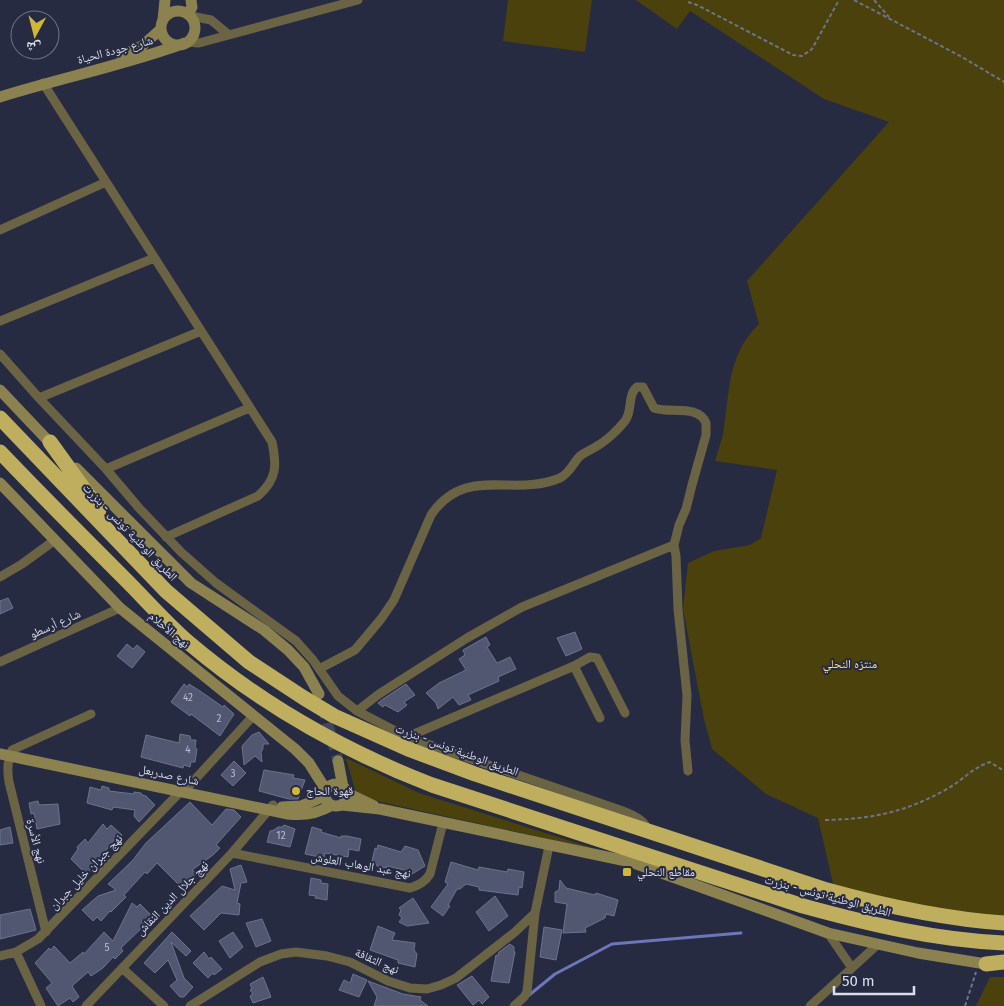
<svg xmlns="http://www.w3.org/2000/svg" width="1004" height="1006" font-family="'Fira Sans','Noto Naskh Arabic',sans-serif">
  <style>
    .green { fill: #4a410c }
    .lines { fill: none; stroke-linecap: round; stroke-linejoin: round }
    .stream { stroke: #6c76b9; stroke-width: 3 }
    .building { fill: #525771; stroke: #6d728d }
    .secondary-tunnel { stroke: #42465c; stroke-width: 11; stroke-dasharray: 11 5.5; stroke-linecap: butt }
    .path { stroke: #6f7386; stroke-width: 2; stroke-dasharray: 4 2.5; stroke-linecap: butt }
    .street { stroke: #6a6445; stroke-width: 9 }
    .secondary { stroke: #8c8250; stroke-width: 11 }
    .highway { stroke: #beae5e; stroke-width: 15 }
    .poi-dot { fill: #cfb837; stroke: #272b42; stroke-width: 2 }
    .labels { text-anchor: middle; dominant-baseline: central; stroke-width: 4; stroke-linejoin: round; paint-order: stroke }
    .number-label { font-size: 10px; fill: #b8bccd }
    .street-label { font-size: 12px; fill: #daddec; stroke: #272b42 }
    .park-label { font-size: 12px; fill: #f9e375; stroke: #272b42 }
    .poi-label { font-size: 12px; fill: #daddec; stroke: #272b42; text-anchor: start }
  </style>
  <rect width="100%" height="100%" fill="#272b42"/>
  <!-- green -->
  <path class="green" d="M508 0H592L585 52 503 41Z
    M636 0H1004V917L942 912 834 888 818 818 766 794 712 749 704 719 683 609 688 563 714 551 750 545 761 538 777 470 715 461C718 450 723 439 724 427 730 388 728 354 759 324L747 281 889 122 824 99 690 11 677 29Z
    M346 758 419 793 599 850 367 799 355 790Z
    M990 977H1004V1006H976Z"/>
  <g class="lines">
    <!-- stream -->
    <path class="stream" d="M528 996 555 974 612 944 741 933"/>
  </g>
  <!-- building -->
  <path class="building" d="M8 598 13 608 0 614V601Z
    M575 632 582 649 566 656 557 638Z
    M486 637 490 645 487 647 497 663 510 657 516 669 498 677 499 681 468 695 471 700 459 705 453 697 438 709 436 703 426 693 439 683 466 670 459 659 465 655 463 650Z
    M127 644 133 649 137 645 145 652 132 668 117 656Z
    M184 684 188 687 189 684 200 691 223 707 224 705 234 714 220 736 191 714 190 716 171 702Z
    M406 684 415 695 404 702 407 705 398 712 385 705 383 707 379 704 378 703 383 699Z
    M259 732 269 744H263V749L261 752 262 762 255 756 244 765 242 746 252 735Z
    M180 734 190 736 191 740H196L195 748 197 749 195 762H191L190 767 184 765 183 768 141 757 146 735 179 743Z
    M234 761 246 773 233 786 221 775Z
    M264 770 294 775 293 778 305 780 298 799H289L259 791Z
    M102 786 109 788V791L134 794V792L141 793 142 795 146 796 155 805 139 822 134 816 135 810 113 807 112 810 87 803 90 787 101 790Z
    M38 801 39 805 58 804 60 824 37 829 34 813 31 814 29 803Z
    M190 802 212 825 226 809 234 810 241 817 216 845 220 848 213 855 192 870 197 874 182 888 157 863 147 874 145 872 124 895 126 897 111 912 110 911 101 921 97 917 93 921 82 910 98 896 116 890 108 884 133 860 146 843Z
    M103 824 107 829 111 825 122 835 116 841 115 839 101 857 93 865 94 867 86 874 71 859 78 849 77 847 85 839 88 843Z
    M284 825 295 829 290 847 267 842 270 831 274 830 278 827H282Z
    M10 827 13 843 0 845V830Z
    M312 827 322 830 321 832 341 838V836H347L361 839 359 851 349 849 348 857 325 853 324 858 305 854Z
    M378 845 401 852 405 846 418 850 425 866 412 874 409 870 406 873 404 870 387 866 386 868 377 866 375 862 372 861 375 848 377 849Z
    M451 862 478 870 479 867 507 872 508 869 524 872 522 888 519 887 518 895 479 890V887L466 884 460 889H457L448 905 450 906 443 916 431 907 448 884 445 882Z
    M241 865 247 882 241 883 237 903 240 904 239 915 221 913 204 930 190 916 222 886 235 890 230 869Z
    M311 878 321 880V883L328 884 327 900 315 898 316 896 309 895Z
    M560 880 566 888 595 895 596 893 618 900 614 916 606 914 605 918 585 928 586 932 563 933 567 904 555 902V892L559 890Z
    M495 896 508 916 489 931 476 912Z
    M413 898 429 923 407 926 399 922 402 918 399 915 401 910 399 908Z
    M132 903 137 907 140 904 153 917 121 948 123 951 115 959 113 957 103 968 91 976 88 972 72 986 79 997 73 1002 70 998 58 1006 46 988 52 983 35 963 49 948 51 950 54 946 70 963 83 952 84 954 104 932 113 941Z
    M30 909 36 930 0 939V915Z
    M262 919 271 941 256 947 246 923Z
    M378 926 395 933 392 940 415 943 414 950 417 954 415 967 398 963V960L370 950Z
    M544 927 562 930 556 960 540 957Z
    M172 932 191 951 186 956 171 942 184 978 193 987 184 997H180L170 986 177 980 168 960 155 973 144 963Z
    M233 932 243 947 230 958 219 941Z
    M510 944 514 947V952H515L509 983 491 981 496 955 498 956 499 952Z
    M204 952 209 959 211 957 222 969 214 975 213 973 208 978 193 963Z
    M353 974 367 980 359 997 339 990 344 980 350 983Z
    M472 976 489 997 482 1004 479 1000 473 1005 457 985Z
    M263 977 271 997 253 1003 250 996 253 994 250 990 252 989 250 984Z
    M368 981 403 994 421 997 420 1000 428 1006H374L377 997Z"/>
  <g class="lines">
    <!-- secondary-tunnel -->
    <path class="secondary-tunnel" d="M323 707 338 761"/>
    <!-- path -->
    <path class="path" d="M854 0 962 57 1004 82
      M874 0 889 17
      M688 2 697 5 793 55 802 56 812 49 839 0
      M825 820C873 819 906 812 947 789 963 780 972 768 990 762L1004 771
      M965 1006 976 972"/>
    <!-- street -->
    <path class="street" d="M191 16 211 20 229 35
      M187 42 199 43 358 0
      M43 83 272 442C277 466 277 479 258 496L166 537
      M0 230 106 182
      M0 321 154 258
      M0 354 39 398 106 469 139 508 181 552 216 583 296 641 313 660 338 696 357 711 407 737 623 811C634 816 644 819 648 831
      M39 398 201 331
      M106 469 249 408
      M0 577 22 564 55 540
      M0 662 120 608
      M574 666 600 718
      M319 669 355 650 381 619 394 600 431 515C466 464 512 498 560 478 570 473 573 463 580 456 585 452 591 450 597 446 606 441 618 430 625 421 633 411 627 395 637 387H643L654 408C670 414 698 404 706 423V435L692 485 686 509 679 525 674 545 676 556 678 609 687 695 685 740 688 771
      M357 711 379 694 467 638 522 607 674 545
      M407 737 574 666 590 657 597 658 625 713
      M232 853 410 888C419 885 425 882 430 874L443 823
      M46 932 9 782C7 771 7 761 12 750L91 714
      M16 952 41 1006
      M0 956 16 952 38 939 181 791 189 786 254 715
      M122 968 164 1006
      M852 968 877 945
      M86 1006 232 853 273 805
      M190 1006 260 962 281 954 296 952 327 956 350 962 388 981 410 988 427 989 441 985 456 978 515 932 535 913 549 846
      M514 1006 524 997 527 992 535 913
      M810 1006 852 968 828 933"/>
    <!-- secondary -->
    <path class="secondary" d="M161 28a17 17 0 1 1 34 0a17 17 0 1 1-34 0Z
      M188 14 192 7 191 0
      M163 20 165 0
      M122 56 142 46 161 29
      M0 97C61 78 124 65 185 43
      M0 390 55 448
      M76 468 191 583 264 630 288 650 304 667 319 694
      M0 483 120 608 295 749 309 763 326 790
      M0 754 288 814C304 816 317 814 332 805
      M338 761 343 787
      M325 795a11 11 0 1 1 22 0a11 11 0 1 1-22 0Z
      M347 793 374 806
      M342 805 380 809 631 862 828 933 918 953 986 964
      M282 807 301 806 325 796"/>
    <!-- highway -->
    <path class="highway" d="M0 418 166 591 249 662 304 698 334 716 408 749 475 774 827 890C885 906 944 919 1004 923
      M50 442 99 510
      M0 452C41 495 83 537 125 579 146 600 166 623 189 643 261 704 344 751 432 785L803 906C869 924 935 940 1004 943
      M986 964 1004 962"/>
  </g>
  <!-- markers -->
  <g class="poi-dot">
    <circle cx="296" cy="791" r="5"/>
    <rect x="622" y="867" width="10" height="10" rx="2.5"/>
  </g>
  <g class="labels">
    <!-- number labels -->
    <g class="number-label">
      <text x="188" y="698">42</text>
      <text x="219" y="719">2</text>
      <text x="188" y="750">4</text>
      <text x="233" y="774">3</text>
      <text x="281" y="836">12</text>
      <text x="107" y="948">5</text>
    </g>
    <!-- street labels -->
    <g class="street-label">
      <text transform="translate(115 50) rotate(-15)">شارع جودة الحياة</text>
      <text transform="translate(130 532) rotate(46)">الطريق الوطنية تونس - بنزرت</text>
      <text transform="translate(55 624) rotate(-24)">شارع أرسطو</text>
      <text transform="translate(169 630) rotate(40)">نهج الأحلام</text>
      <text transform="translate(457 750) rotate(20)">الطريق الوطنية تونس - بنزرت</text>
      <text transform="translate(169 775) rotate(12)">شارع صدربعل</text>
      <text transform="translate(36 841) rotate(75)">نهج الأسرة</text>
      <text transform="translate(361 865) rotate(10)">نهج عبد الوهاب العلوش</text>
      <text transform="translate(86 872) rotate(-46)">نهج جبران خليل جبران</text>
      <text transform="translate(828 896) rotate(15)">الطريق الوطنية تونس - بنزرت</text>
      <text transform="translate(172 898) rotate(-46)">نهج جلال الدين النقاش</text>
      <text transform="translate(377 961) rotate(24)">نهج الثقافة</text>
    </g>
    <!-- park labels -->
    <g class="park-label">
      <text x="850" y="664">منتزه النحلي</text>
    </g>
    <!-- poi labels -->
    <g class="poi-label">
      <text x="306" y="791">قهوة الحاج</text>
      <text x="637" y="872">مقاطع النحلي</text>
    </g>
  </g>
  <!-- north arrow -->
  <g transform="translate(35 35) rotate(187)"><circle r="24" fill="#272b42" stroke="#6f7286"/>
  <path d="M0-4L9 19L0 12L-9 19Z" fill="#cfb837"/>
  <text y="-8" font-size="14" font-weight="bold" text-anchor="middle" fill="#daddec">ش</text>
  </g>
  <!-- scale -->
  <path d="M834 986v8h80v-8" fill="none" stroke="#daddec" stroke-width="2.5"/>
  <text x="842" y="986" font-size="15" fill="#daddec" stroke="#272b42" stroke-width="4" paint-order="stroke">50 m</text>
</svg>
